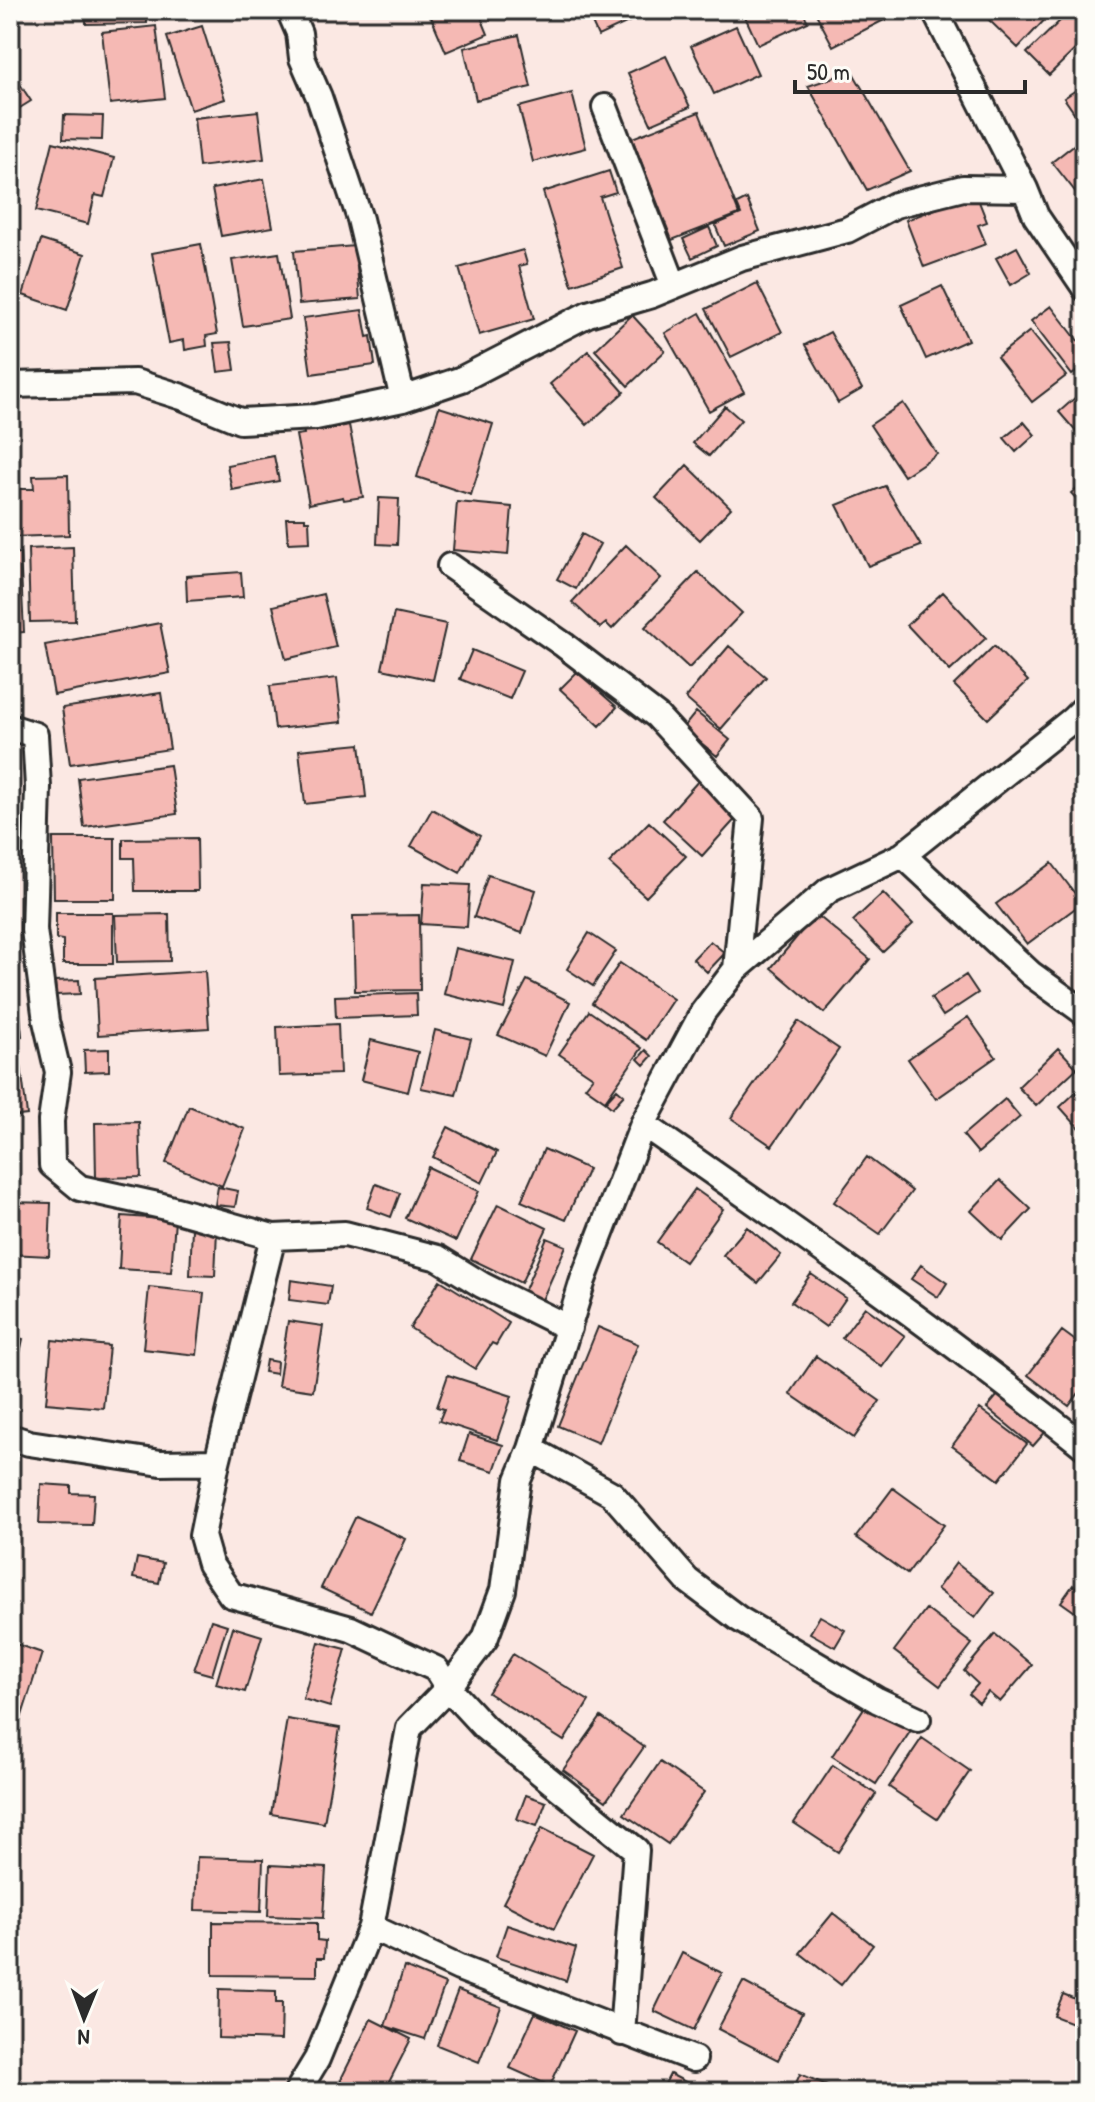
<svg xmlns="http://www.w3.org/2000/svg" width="1095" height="2102" font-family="'Patrick Hand',sans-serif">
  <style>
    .building { fill: #f5b9b4; stroke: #2b2b2b; stroke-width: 2 }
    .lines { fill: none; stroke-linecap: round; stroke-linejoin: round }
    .street-casing { stroke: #2b2b2b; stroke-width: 30 }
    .street { stroke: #fdfcf7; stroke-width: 24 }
  </style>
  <rect width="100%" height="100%" fill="#fbe8e3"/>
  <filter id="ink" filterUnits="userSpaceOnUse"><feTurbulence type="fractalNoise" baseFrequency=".0125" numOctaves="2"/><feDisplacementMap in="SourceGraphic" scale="16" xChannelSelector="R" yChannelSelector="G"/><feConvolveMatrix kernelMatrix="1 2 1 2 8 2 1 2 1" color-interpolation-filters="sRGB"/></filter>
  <g filter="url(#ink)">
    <!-- building -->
    <path class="building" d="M86 10H147V23L86 24Z
      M428 10H478L488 34 446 52Z
      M488 10H519L491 19Z
      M586 10H649L650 12 598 36Z
      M742 10H802L808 22 758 45Z
      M814 10H883L888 18 833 46Z
      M997 10H1052L1053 11 1018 48 988 19Z
      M1071 10H1085V40L1049 75 1027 53Z
      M156 26 165 98 110 104 102 32Z
      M202 26 225 99 191 110 167 37Z
      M736 26 758 74 714 94 691 46Z
      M519 35 531 87 476 100 464 48Z
      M666 56 690 107 651 124 628 73Z
      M10 69 31 101 10 114Z
      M852 71 910 171 867 190 808 86Z
      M1085 84V122L1082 124 1064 98Z
      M572 93 586 148 533 162 519 107Z
      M258 111 264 159 199 167 194 118Z
      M699 112 739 214 672 240 632 138Z
      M64 115 103 116 102 140 63 139Z
      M1085 136V204L1052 162Z
      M10 139 17 142 10 164Z
      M53 142 114 158 104 197 95 195 88 224 36 211Z
      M609 171 616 192 600 197 623 268 572 285 543 192Z
      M264 179 273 227 221 236 212 189Z
      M976 194 987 222 978 225 986 244 924 267 906 220Z
      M747 199 760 231 724 246 715 225 741 214 737 204Z
      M709 227 717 246 692 258 683 239Z
      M41 240 85 254 67 310 23 295Z
      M201 244 217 334 206 336 207 346 185 350 184 340 169 343 152 253Z
      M355 246 360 299 299 304 294 251Z
      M1017 247 1031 273 1011 285 996 258Z
      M523 250 527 264 519 266 534 319 479 335 459 268Z
      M279 253 290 319 243 326 232 260Z
      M757 283 782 332 731 357 706 309Z
      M942 286 968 340 926 359 901 305Z
      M1051 306 1085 350V365L1072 375 1031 321Z
      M362 310 367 337 371 336 375 365 311 374 303 318Z
      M700 313 744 392 709 411 665 333Z
      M632 315 665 351 628 386 595 350Z
      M1030 331 1066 376 1032 402 997 357Z
      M830 332 862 389 838 403 805 345Z
      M231 342 235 370 218 372 214 343Z
      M588 351 624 392 587 425 550 384Z
      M1085 389V442L1059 412Z
      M903 403 937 454 904 476 870 425Z
      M725 406 741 420 709 456 693 443Z
      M439 407 493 424 471 495 417 477Z
      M319 419 321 431 349 425 363 497 344 500 343 497 309 504 296 435 304 434 302 422Z
      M1024 422 1035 435 1016 452 1004 438Z
      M274 456 279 481 232 490 227 465Z
      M687 465 731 508 700 540 656 498Z
      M68 475 69 535 11 537 10 489H34L33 476Z
      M1085 481V508L1071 493Z
      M885 486 921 546 868 566 837 505Z
      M379 498 399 499 397 545 377 544Z
      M457 502 512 507 508 555 453 550Z
      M286 518H305V521H309L310 542 288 543Z
      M582 534 600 544 576 589 557 579Z
      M626 545 661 578 612 629 606 623 600 628 572 602Z
      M73 547 75 621 30 622 28 549Z
      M20 553 24 632 10 633V554Z
      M241 572 243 597 187 601 186 576Z
      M698 572 742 613 689 668 645 627Z
      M943 592 986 638 950 671 907 625Z
      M323 594 336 647 286 659 273 606Z
      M394 613 446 624 433 680 382 669Z
      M160 623 170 673 54 695 45 645Z
      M729 646 766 677 721 729 685 698Z
      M994 646 1028 681 988 719 954 685Z
      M472 650 522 671 510 699 460 679Z
      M577 672 617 707 600 726 560 689Z
      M337 678 342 722 275 729 270 686Z
      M161 693 170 749 70 764 62 708Z
      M696 712 730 740 717 756 683 728Z
      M360 744 366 797 305 804 299 750Z
      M170 765 177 814 84 827 78 778Z
      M700 779 739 815 702 856 663 820Z
      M432 809 480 836 460 873 411 846Z
      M649 822 686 856 646 897 609 863Z
      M53 838H115V899H54Z
      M197 838 198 891H135L134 858H123V839Z
      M1052 863 1082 903 1027 944 996 904Z
      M488 875 536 890 522 933 474 917Z
      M424 883 470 885 467 927 421 924Z
      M883 893 913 924 883 952 853 921Z
      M56 913H113V964H63V940L56 939Z
      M169 914 170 961 117 962 115 915Z
      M816 914 870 959 824 1013 771 968Z
      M419 915 420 990 355 991 353 916Z
      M589 933 616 951 593 986 567 969Z
      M710 941 725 953 707 972 693 959Z
      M455 948 515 962 504 1009 444 994Z
      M620 963 673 999 646 1040 592 1003Z
      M205 971 209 1028 98 1035 95 978Z
      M966 975 978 993 943 1016 931 998Z
      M79 980 80 994 56 995 55 981Z
      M527 980 570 1002 545 1056 498 1035Z
      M10 983H17L22 1036 10 1037Z
      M416 993 417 1015 336 1018 335 996Z
      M589 1011 642 1048 605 1101 585 1087 593 1077 559 1054Z
      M968 1017 996 1057 936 1099 908 1059Z
      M798 1021 839 1049 772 1146 731 1118Z
      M338 1024 340 1074 279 1076 277 1027Z
      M435 1030 471 1039 456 1095 421 1088Z
      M371 1040 418 1052 408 1092 361 1080Z
      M1058 1048 1077 1068 1036 1106 1018 1087Z
      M109 1049V1071L85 1072 84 1050Z
      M646 1050 652 1056 644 1065 638 1059Z
      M20 1058 27 1115 10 1117V1059Z
      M617 1089 624 1095 612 1108 605 1102Z
      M1076 1092 1085 1103V1135L1060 1107Z
      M1005 1099 1020 1117 978 1153 963 1135Z
      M189 1106 245 1129 222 1186 166 1163Z
      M139 1122 141 1177 96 1178 95 1123Z
      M448 1127 497 1152 482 1183 433 1157Z
      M544 1149 588 1169 566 1220 521 1201Z
      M867 1157 912 1191 880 1234 834 1202Z
      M428 1167 479 1191 456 1241 405 1218Z
      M1000 1180 1031 1209 1002 1240 971 1211Z
      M376 1184 400 1193 391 1217 367 1208Z
      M218 1187 238 1191 235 1207 215 1205Z
      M695 1189 723 1209 685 1262 657 1242Z
      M10 1202 51 1203 49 1256 10 1254Z
      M498 1204 547 1228 521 1283 471 1259Z
      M122 1216 175 1220 171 1272 119 1269Z
      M747 1227 781 1255 758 1283 723 1255Z
      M192 1228 217 1229 215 1276 190 1275Z
      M547 1238 566 1246 542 1300 524 1292Z
      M921 1265 947 1283 938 1297 911 1279Z
      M811 1274 846 1298 826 1327 791 1302Z
      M291 1280 331 1286 328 1305 289 1300Z
      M440 1280 509 1323 496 1345 492 1343 475 1369 410 1328Z
      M149 1287 204 1293 197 1355 143 1349Z
      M865 1307 905 1336 882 1367 842 1338Z
      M288 1321 323 1326 313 1391 278 1386Z
      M598 1327 638 1344 598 1443 558 1426Z
      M1062 1331 1085 1348V1385L1069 1406 1028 1375Z
      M10 1336 23 1339 10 1399Z
      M52 1340 109 1346 103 1408 46 1403Z
      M816 1356 880 1401 854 1438 790 1394Z
      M266 1360 277 1362 276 1374 264 1372Z
      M448 1375 512 1396 497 1440 439 1421 444 1409 437 1407Z
      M1002 1390 1048 1429 1033 1446 987 1408Z
      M980 1409 1027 1444 999 1480 952 1446Z
      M469 1434 503 1445 494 1471 460 1461Z
      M41 1484 71 1486V1493L94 1494 92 1525 39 1524Z
      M893 1488 944 1525 907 1574 856 1537Z
      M356 1516 406 1539 371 1612 321 1588Z
      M137 1558 163 1563 159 1583 133 1578Z
      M956 1563 994 1593 975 1618 937 1589Z
      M1073 1585 1085 1594V1619L1061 1602Z
      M926 1609 972 1644 940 1686 894 1651Z
      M820 1616 845 1630 835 1647 810 1633Z
      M211 1620 227 1625 212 1675 194 1670Z
      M233 1627 262 1636 245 1692 216 1684Z
      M995 1634 1032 1665 1000 1702 988 1692 979 1703 969 1694 978 1684 964 1671Z
      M10 1642 42 1653 19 1725 10 1722Z
      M319 1642 346 1649 330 1707 303 1699Z
      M513 1654 589 1701 564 1741 488 1693Z
      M870 1699 913 1727 876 1784 832 1756Z
      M601 1717 644 1747 606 1801 563 1770Z
      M287 1719 340 1728 324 1823 271 1814Z
      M922 1738 970 1771 937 1819 889 1787Z
      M660 1762 704 1792 668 1844 624 1814Z
      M833 1765 876 1794 838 1852 794 1823Z
      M526 1795 546 1802 537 1826 517 1819Z
      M542 1828 593 1854 554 1929 503 1903Z
      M197 1857 263 1859 261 1912 195 1910Z
      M270 1865 326 1868 323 1918 268 1916Z
      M833 1913 873 1945 841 1985 800 1953Z
      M213 1922 317 1923V1940L325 1941 324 1958H317V1976L213 1975Z
      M507 1925 576 1948 566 1981 496 1957Z
      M682 1953 722 1973 694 2030 654 2011Z
      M404 1967 445 1984 425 2039 385 2026Z
      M743 1982 802 2013 778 2060 718 2029Z
      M219 1989 276 1991V2003H282L281 2040 218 2038Z
      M458 1990 501 2007 479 2062 437 2045Z
      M1063 1994 1085 2003V2013L1080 2026 1054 2016Z
      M535 2013 575 2031 550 2086 510 2068Z
      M371 2019 411 2039 384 2092H362L340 2081Z
      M670 2074 705 2092H661Z
      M800 2074 837 2089 835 2092H792Z
      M581 2082 601 2092H576Z"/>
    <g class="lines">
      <!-- street casing -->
      <g class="street-casing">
        <path id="street" d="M289 10 299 33 302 58 319 97 360 219 403 399
          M934 10 1025 189 1036 216 1085 288
          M605 107 674 286
          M10 385 135 382 182 397 240 421 316 417 403 399 462 379 588 314 652 295 742 258 847 230 895 205 963 188 1025 189
          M450 566 564 645 657 716 751 818 736 969
          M10 727 35 735 38 787 34 930 46 1021 58 1072 51 1121 52 1165 80 1188 162 1206 273 1237 345 1234 438 1258 482 1285 569 1328
          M903 855 1031 974 1085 1013
          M643 1124C793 1228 943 1333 1085 1447
          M10 1437 29 1443 161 1463 217 1462 202 1536 210 1564 231 1595 351 1629 436 1669 448 1688 485 1639 503 1590 518 1480 531 1449 583 1280 643 1124 703 1012 736 969 829 890 903 855 1072 720 1085 707
          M531 1449 612 1494 687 1580 739 1619 877 1700 918 1719
          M217 1462 273 1237
          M371 1927 459 1968 694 2059
          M297 2092 317 2059 371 1927 409 1728 448 1688 485 1728 636 1850 622 2033"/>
      </g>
      <!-- street -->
      <use href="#street" class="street"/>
    </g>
  </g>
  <!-- margin -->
  <rect width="1095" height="2102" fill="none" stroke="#fdfcf7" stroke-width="40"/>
  <rect x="20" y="20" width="1055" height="2062" fill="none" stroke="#2b2b2b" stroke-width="3" filter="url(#ink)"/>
  <!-- north arrow -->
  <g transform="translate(84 2018) rotate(181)" stroke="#fdfcf7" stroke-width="6" paint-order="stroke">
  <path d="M0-6L14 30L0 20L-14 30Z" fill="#2b2b2b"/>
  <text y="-12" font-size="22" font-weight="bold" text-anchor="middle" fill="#2b2b2b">N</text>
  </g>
  <!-- scale -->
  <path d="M795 80v12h230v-12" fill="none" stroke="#2b2b2b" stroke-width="4"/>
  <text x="807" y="80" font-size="24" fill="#2b2b2b" stroke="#fdfcf7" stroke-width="6" paint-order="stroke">50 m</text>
</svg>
